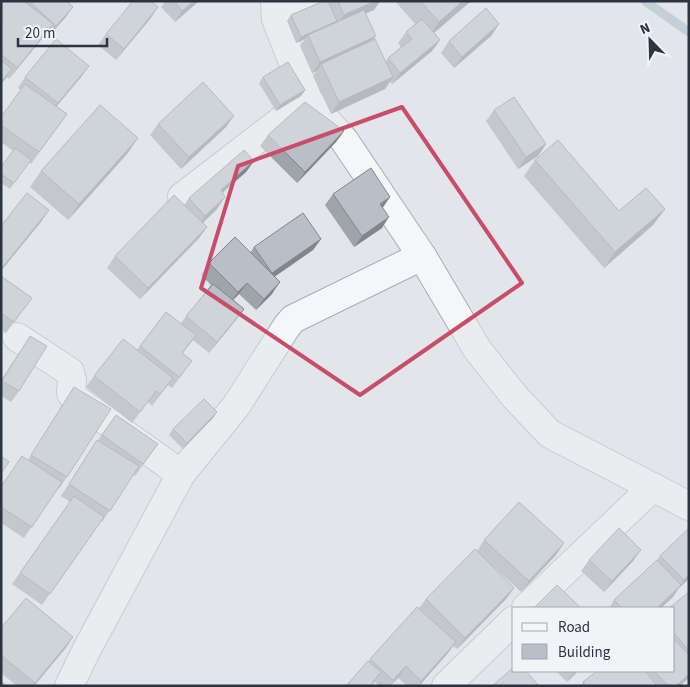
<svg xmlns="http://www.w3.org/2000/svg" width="690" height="687" font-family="'Source Sans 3',sans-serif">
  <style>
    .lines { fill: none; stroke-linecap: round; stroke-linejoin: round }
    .stream { stroke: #9eb6c8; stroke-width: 9 }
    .minor-casing { stroke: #a7adb4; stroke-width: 30 }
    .minor { stroke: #f4f6f8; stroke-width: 28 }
    .wall { fill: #9fa4aa }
    .shaded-wall { fill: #82868b }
    .building { fill: #b9bfc6; stroke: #82868b }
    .marked { fill: none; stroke: #c94d69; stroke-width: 4; stroke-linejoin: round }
  </style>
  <rect width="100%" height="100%" fill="#e2e6ea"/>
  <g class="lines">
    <!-- stream -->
    <path class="stream" d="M645 1 689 32"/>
    <!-- minor casing -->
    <g class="minor-casing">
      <path id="minor" d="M275 1 276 19 308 100 344 140 422 256 477 349 515 397 550 434 689 506
        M276 19 313 1
        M182 197 308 100
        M17 337 70 372 72 381 71 393 74 398 181 474
        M526 608 653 487
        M69 686 86 651 181 474 236 406 287 326 293 319 422 256
        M446 686 514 620"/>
    </g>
    <!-- minor -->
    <use href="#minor" class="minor"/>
  </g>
  <!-- wall -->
  <path class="wall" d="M2 1H67L73 7 65 18 48 37 45 35 9 79 7 77 1 84Z
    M165 1H199L175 22 161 7Z
    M324 1H380L374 10 366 13 373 40 386 62 388 58 401 47 398 43 406 32 415 24 395 1H471L434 33 440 40 432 51 392 84 390 82 385 89 331 114 313 76 317 71 312 73 300 46 305 39 296 43 287 21 291 15Z
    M158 7 150 19 116 60 98 45 106 34Z
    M492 35 454 68 441 53 449 41Z
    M89 66 81 77 56 107 67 114 31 164 29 162 10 189 1 183V167L13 151 1 142V117L21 90 18 88 25 77Z
    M263 77 305 90 301 96 276 111 259 83Z
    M494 110 546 144 538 156 518 169 486 121Z
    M158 124 226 127 181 169 150 135Z
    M344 131 336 142 297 183 260 146 268 135Z
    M127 154 68 220 30 187 41 171Z
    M535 160 619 211 665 209 653 225 604 268 524 176Z
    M254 161 246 172 222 193 217 209 203 223 207 227 199 238 140 299 107 268 115 256 184 205 189 198Z
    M333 194 383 208 382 228 354 247 325 205Z
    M321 239 313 250 274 277 272 294 256 310 239 294 233 300 244 309 236 320 209 353 193 340 183 353 192 361 184 372 172 388 168 385 152 406 148 402 132 423 86 387 94 376 137 350 140 346 181 323 211 285 201 275 209 263 250 253 254 247Z
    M1 276 32 298 6 333 1 329Z
    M30 336 19 391 11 402 1 396V380Z
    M74 387 67 477 59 489 58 488 24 538 1 523V486L22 456 28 460Z
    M217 412 213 418 183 449 169 435 173 429Z
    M116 415 158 444 135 476 133 475 102 522 101 521 42 605 12 584 70 502 61 496 90 451Z
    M689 528V579L679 588 673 597 661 608H609L614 600 657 560 660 556Z
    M484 540 556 555 521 592 488 562 514 588 506 599 457 649 453 646 448 653 419 686H407L398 678 390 686H379L375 682 373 684 346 686 417 607 419 608 426 599 477 551Z
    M589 560 633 561 604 592 581 571Z
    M689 592V678L680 686H581L583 682 597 671H674V608Z
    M1 628 73 637 65 649 34 686H17L1 673Z
    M556 671H578L567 682Z"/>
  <!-- shaded-wall -->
  <path class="shaded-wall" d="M194 1H199L175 22 182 11Z
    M375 1H380L374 10 336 26 344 15Z
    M463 1H471L428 38 439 22Z
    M73 7 65 18 48 37 56 26Z
    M158 7 150 19 116 60 124 49Z
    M337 21 333 27 308 35 305 39 296 43 301 37Z
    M53 24 45 35 9 79 17 68Z
    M499 24 492 35 454 68 462 57Z
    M376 36 368 48 321 64 317 71 312 73 320 62Z
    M440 40 432 51 392 84 400 73Z
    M89 66 81 77 50 114 58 103Z
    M12 69 4 81 1 84V82Z
    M393 77 385 89 331 114 339 102Z
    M305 90 301 96 276 111 280 105Z
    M234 116 226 127 181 169 189 157Z
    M344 131 336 142 297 183 305 172Z
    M138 138 127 154 68 220 79 204Z
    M546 144 538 156 518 169 526 157Z
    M254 161 246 172 213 201 221 190Z
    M225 197 217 209 197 228 205 216Z
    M390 197 382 209 380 204Z
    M665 209 653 225 604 268 615 252Z
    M49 210 41 222 1 271V269Z
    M389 217 382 228 354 247 362 236Z
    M207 227 199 238 140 299 148 288Z
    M321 239 313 250 264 284 272 273Z
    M280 282 272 294 256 310 264 299Z
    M247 283 239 294 230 303 238 292Z
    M244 309 236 320 209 353 217 342Z
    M217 412 213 418 183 449 187 443Z
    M564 543 556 555 521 592 529 581Z
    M641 550 633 561 604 592 612 581Z
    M689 575V579L679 588 673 597 661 608H657L678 589 684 580Z
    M514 588 506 599 457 649 465 638Z
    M73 637 65 649 34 686H33Z
    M456 642 448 653 419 686H418L421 681Z
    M406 666 398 678 390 686H389Z
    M575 671H578L567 682Z
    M689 674V678L680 686H676Z"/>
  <!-- building -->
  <path class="building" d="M2 1H24L53 24 17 68 1 54Z
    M29 1H67L73 7 56 26Z
    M133 1H151L158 7 124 49 106 34Z
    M174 1H194L182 11Z
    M324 1H328L337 21 301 37 291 15Z
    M338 1H375L344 15Z
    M420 1H463L439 22Z
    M486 8 499 24 462 57 449 41Z
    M364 10 376 36 320 62 308 35Z
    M422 19 440 40 400 73 388 58 412 39 406 32Z
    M56 39 89 66 58 103 25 77Z
    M375 39 393 77 339 102 321 64Z
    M1 60 12 69 1 82Z
    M288 62 305 90 280 105 263 77Z
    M203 82 234 116 189 157 158 124Z
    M25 84 67 114 39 152 1 125V117Z
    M514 97 546 144 526 157 494 110Z
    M305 102 344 131 305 172 268 135Z
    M100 105 138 138 79 204 41 171Z
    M558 140 619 211 646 188 665 209 615 252 535 160Z
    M15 148 31 160 14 183 1 174V167Z
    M244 150 254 161 221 190 225 197 205 216 189 198Z
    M371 168 390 197 380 204 389 217 362 236 333 194Z
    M27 193 49 210 1 269V226Z
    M174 195 207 227 148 288 115 256Z
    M303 213 321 239 272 273 254 247Z
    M235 237 280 282 264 299 247 283 238 292 209 263Z
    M1 276 32 298 14 322 1 313Z
    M213 284 244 309 217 342 186 316Z
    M166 312 196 335 182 353 192 361 179 377 140 346Z
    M30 336 47 346 19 391 2 381Z
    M123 339 173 378 160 394 156 391 140 412 94 376Z
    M74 387 111 409 67 477 31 455Z
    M204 399 217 412 187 443 173 429Z
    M116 415 158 444 143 464 102 435Z
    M97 440 139 466 110 511 69 484Z
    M1 456 9 462 1 473Z
    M22 456 62 482 32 527 1 507V487Z
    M74 496 104 517 50 594 20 573Z
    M519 502 564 543 529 581 484 540Z
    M619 528 641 550 612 581 589 560Z
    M689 528V575L684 580 660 556Z
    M475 549 514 588 465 638 426 599Z
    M657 560 681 585 657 608H622L614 600Z
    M557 585 581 608H534Z
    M689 592V651L674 633V608H669Z
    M26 598 73 637 35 683 1 655V628Z
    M417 607 456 642 421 681 406 666 393 680 370 659Z
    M674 639 689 655V674L676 686H669L654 671H674Z
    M368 661 381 672 372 683 375 686H346Z
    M514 667V671H526L539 686H492Z
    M597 671H645L657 686H586L583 682Z
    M1 681 7 686H1Z"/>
  <!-- marked area -->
  <path d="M0 0H690V687H0ZM402 107 522 283 360 395 201 288 238 166Z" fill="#e2e6ea" fill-opacity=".55" fill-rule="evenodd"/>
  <path class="marked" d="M402 107 522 283 360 395 201 288 238 166Z"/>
  <!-- border -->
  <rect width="690" height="687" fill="none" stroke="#2b3441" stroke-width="5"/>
  <!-- legend -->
  <rect x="512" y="607" width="162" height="65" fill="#f1f4f7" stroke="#a2a7ae"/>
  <rect x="522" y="623" width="25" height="8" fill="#f4f6f8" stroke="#a2a7ae"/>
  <text x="558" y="632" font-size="15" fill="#2b3441">Road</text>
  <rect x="522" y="644" width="25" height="15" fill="#b9bfc6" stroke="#a2a7ae"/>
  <text x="558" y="657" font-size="15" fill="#2b3441">Building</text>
  <!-- north arrow -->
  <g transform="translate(650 40) rotate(337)" stroke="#f1f4f7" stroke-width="4" paint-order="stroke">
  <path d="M0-4L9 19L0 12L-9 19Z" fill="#2b3441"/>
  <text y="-8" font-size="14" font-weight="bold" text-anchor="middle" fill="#2b3441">N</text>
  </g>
  <!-- scale -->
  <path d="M18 38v8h89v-8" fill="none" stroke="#2b3441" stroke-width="2.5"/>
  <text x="25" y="38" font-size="15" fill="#2b3441" stroke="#f1f4f7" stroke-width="4" paint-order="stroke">20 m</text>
</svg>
